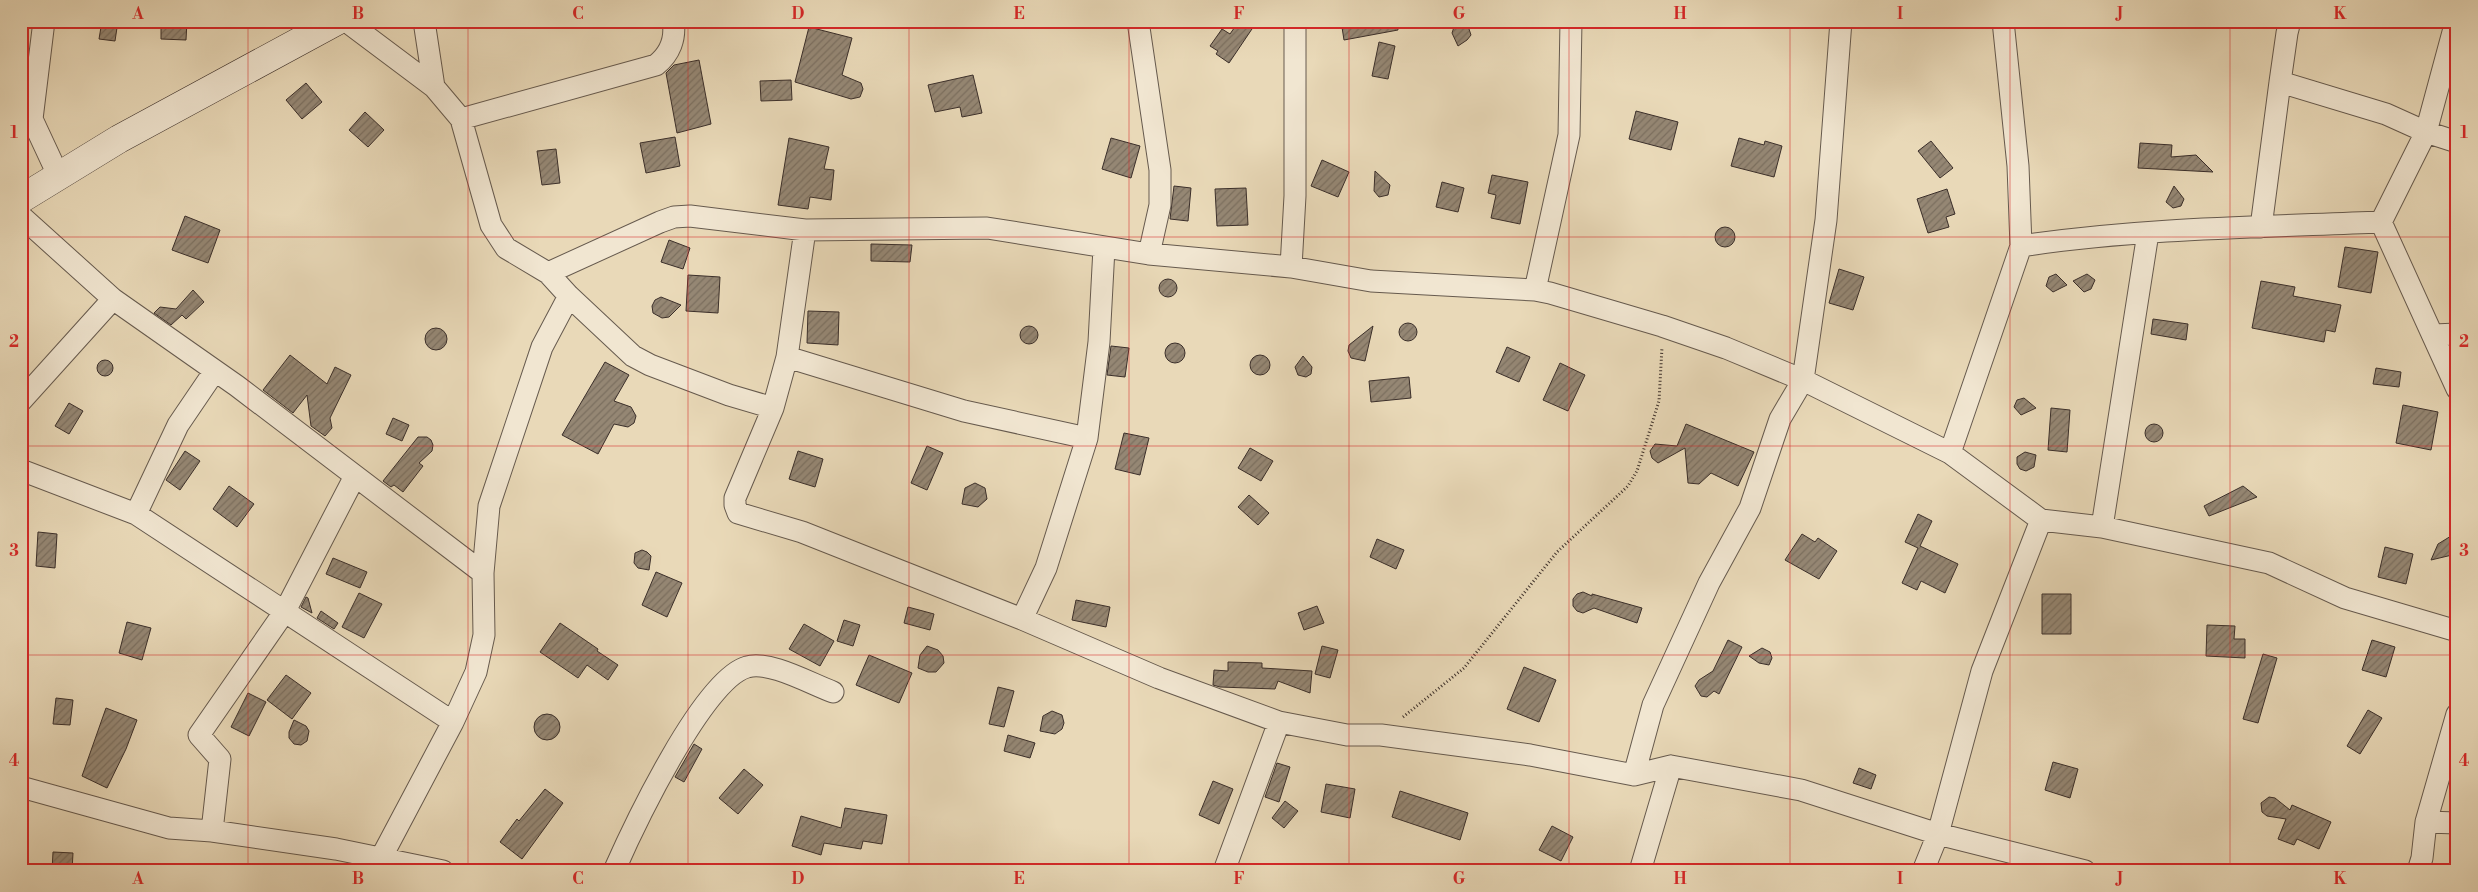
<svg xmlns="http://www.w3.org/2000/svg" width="2478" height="892" font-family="'Libre Bodoni',serif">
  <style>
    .building { fill: url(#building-hatch); stroke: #3b2f2a }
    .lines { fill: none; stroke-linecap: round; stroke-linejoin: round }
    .street-casing { stroke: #665a4e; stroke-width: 23 }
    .secondary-casing { stroke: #3b2f2a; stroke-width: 29 }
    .path { stroke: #3b2f2a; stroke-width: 3; stroke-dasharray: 1 2.5; stroke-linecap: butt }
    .street { stroke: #f1e6d1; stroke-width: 21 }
    .secondary { stroke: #f1e6d1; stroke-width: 28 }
    .grid { fill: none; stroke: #d62828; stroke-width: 1; stroke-opacity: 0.55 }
    .neatline { fill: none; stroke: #d62828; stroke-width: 2 }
    .grid-label { font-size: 16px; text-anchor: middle; font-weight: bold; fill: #d62828 }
  </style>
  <defs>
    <pattern id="building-hatch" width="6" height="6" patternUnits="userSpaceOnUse" patternTransform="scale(1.25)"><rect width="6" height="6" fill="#958774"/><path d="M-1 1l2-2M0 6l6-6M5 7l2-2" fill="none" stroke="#7b6f5f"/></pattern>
  </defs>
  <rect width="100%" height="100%" fill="#e9d9b8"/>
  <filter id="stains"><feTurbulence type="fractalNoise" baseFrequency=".004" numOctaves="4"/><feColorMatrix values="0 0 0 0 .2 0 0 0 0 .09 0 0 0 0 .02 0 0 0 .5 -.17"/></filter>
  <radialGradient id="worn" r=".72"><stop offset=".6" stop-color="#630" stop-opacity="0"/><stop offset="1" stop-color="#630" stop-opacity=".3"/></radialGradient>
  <!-- building -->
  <path class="building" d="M102 21H118L115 41 99 39Z
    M161 21H187L186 40 161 39Z
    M1239 21 1256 23 1229 63 1216 54 1218 51 1210 46 1222 29 1230 34Z
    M1341 21H1397L1398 30 1344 40Z
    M1459 24 1468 26 1471 35 1467 40 1458 46 1452 33 1454 27Z
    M809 27 852 38 842 75 861 83 863 89 860 97 851 99 795 82Z
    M1379 42 1395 46 1388 79 1372 76Z
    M699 60 711 124 677 133 666 73 674 65Z
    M973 75 982 113 962 117 960 107 935 112 928 85Z
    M791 80 792 100 761 101 760 81Z
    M306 83 322 102 302 119 286 100Z
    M1636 111 1678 122 1671 150 1629 139Z
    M365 112 384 130 368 147 349 130Z
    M675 137 680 166 646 173 640 143Z
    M789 138 829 147 824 169 834 170 831 200 810 197 808 209 778 205Z
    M1111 138 1140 146 1131 178 1102 169Z
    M1739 138 1764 145 1765 141 1782 146 1774 177 1731 166Z
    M1931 141 1953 168 1940 178 1918 151Z
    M2140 143 2172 145 2171 157 2196 155 2213 172 2138 168Z
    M556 149 560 183 542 185 537 151Z
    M1322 160 1349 172 1338 197 1311 186Z
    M1375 171 1390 185 1388 195 1379 197 1374 191Z
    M1492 175 1528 182 1520 224 1491 218 1496 195 1488 193Z
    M1442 182 1464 188 1458 212 1436 207Z
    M1174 186 1191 188 1188 221 1170 219Z
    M2174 186 2184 199 2181 206 2173 208 2166 202Z
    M1246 188 1248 225 1217 226 1215 189Z
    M1947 189 1955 214 1946 217 1949 227 1928 233 1917 199Z
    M185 216 220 230 208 263 172 250Z
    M1715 237a10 10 0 1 1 20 0a10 10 0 1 1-20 0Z
    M669 240 690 248 683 269 661 262Z
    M871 244 912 245 910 262 871 261Z
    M2345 247 2378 252 2371 293 2338 287Z
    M1839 269 1864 277 1853 310 1829 303Z
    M2056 274 2067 285 2053 292 2046 286 2049 277Z
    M2087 274 2095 280 2091 289 2084 292 2073 281Z
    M688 275 720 277 718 313 686 311Z
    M1159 288a9 9 0 1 1 18 0a9 9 0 1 1-18 0Z
    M2261 281 2295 287 2293 296 2341 305 2335 332 2326 330 2324 342 2252 328Z
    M193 290 204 302 186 319 182 315 171 325 154 313 160 307 176 309Z
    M661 297 681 305 669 317 662 318 653 313 652 306 655 300Z
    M808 311 839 312 838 345 807 343Z
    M2153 319 2188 324 2186 340 2151 334Z
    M1399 332a9 9 0 1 1 18 0a9 9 0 1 1-18 0Z
    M1020 335a9 9 0 1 1 18 0a9 9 0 1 1-18 0Z
    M1373 326 1365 361 1351 358 1348 351 1349 345Z
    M425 339a11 11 0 1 1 22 0a11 11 0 1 1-22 0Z
    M1165 353a10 10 0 1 1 20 0a10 10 0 1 1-20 0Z
    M1111 346 1129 348 1125 377 1107 375Z
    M1507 347 1530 357 1519 382 1496 372Z
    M1250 365a10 10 0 1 1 20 0a10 10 0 1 1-20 0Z
    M290 355 327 384 335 367 351 375 330 418 332 428 325 436 311 426 307 395 293 413 263 390Z
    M1303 356 1312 367 1311 374 1306 377 1298 375 1295 367Z
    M97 368a8 8 0 1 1 16 0a8 8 0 1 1-16 0Z
    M605 362 629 375 614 401 631 407 636 416 634 423 628 427 614 424 598 454 562 435Z
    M1560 363 1585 375 1568 411 1543 400Z
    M2376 368 2401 372 2399 387 2373 384Z
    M1409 377 1411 398 1371 402 1369 381Z
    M2024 398 2036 408 2021 415 2014 407 2017 400Z
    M69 403 83 411 69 434 55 426Z
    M2403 405 2438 412 2431 450 2396 443Z
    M2051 408 2070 410 2067 452 2048 450Z
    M393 418 409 425 402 441 386 434Z
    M1686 424 1754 452 1738 486 1711 473 1699 484 1688 483 1685 448 1658 463 1652 458 1650 451 1655 444 1677 446Z
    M2145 433a9 9 0 1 1 18 0a9 9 0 1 1-18 0Z
    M1124 433 1149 438 1140 475 1115 469Z
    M418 437H427L431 440 433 445 432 451 419 463 423 466 403 492 394 485 391 487 383 481Z
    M927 446 943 453 927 490 911 483Z
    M1250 448 1273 461 1261 481 1238 468Z
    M185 451 200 461 180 490 166 480Z
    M798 451 823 459 815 487 789 479Z
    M2025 452 2036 455 2034 467 2026 471 2020 469 2017 464V457Z
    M975 483 985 488 987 499 978 507 962 504 965 488Z
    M229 486 254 504 237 527 213 509Z
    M2243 486 2257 497 2209 516 2204 506Z
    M1249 495 1269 513 1258 525 1238 507Z
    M1918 514 1932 521 1920 546 1958 564 1945 593 1921 581 1917 590 1902 583 1918 548 1905 542Z
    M38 532 57 534 55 568 36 566Z
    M1802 534 1815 542 1818 538 1837 551 1819 579 1785 560Z
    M2451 536 2452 555 2431 560 2438 544Z
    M1377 539 1404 550 1396 569 1370 557Z
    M2385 547 2413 554 2406 584 2378 577Z
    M642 550 647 552 651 556 649 570 638 568 634 563 635 553Z
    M333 558 367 572 360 588 326 574Z
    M656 572 682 583 667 617 642 605Z
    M1583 592 1592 596V594L1642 608 1637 623 1594 608 1583 613 1577 611 1573 606V599L1577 594Z
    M359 593 382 604 364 638 342 627Z
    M2042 594H2071V634H2042Z
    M306 597 308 598 312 613 301 607Z
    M1076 600 1110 607 1106 627 1072 620Z
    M1317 606 1324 623 1304 630 1298 613Z
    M908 607 934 614 930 630 904 623Z
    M321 611 338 623 334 629 317 618Z
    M844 620 860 625 853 646 837 641Z
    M127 622 151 628 142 660 119 653Z
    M560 623 598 649 597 651 618 665 608 680 587 665 578 678 540 652Z
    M804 624 834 641 820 666 789 649Z
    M2207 625 2235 626 2234 639H2245V658L2206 656Z
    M1728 640 1742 647 1719 694 1714 691 1707 697 1701 696 1695 686 1699 680 1713 671Z
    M2372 640 2395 647 2386 677 2362 670Z
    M927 646 938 650 943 656 944 663 936 672H928L918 668 920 655Z
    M1322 646 1338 650 1330 678 1315 674Z
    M1762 648 1770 652 1772 658 1769 665 1759 663 1749 656Z
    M2263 654 2277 658 2258 723 2243 719Z
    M869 655 912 673 899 703 856 685Z
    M1228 662 1262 663V668L1312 671 1310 693 1278 681 1275 689 1220 687 1213 685 1214 670 1228 671Z
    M1524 667 1556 680 1539 722 1507 709Z
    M286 675 311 693 292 719 267 700Z
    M998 687 1014 691 1004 727 989 724Z
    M248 693 266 702 249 736 231 727Z
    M56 698 73 700 70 725 53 724Z
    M106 708 137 720 126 749 107 788 82 776Z
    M2368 710 2382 718 2360 754 2347 746Z
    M1052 711 1062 715 1064 723 1062 729 1055 734 1040 731 1043 716Z
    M534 727a13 13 0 1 1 26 0a13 13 0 1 1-26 0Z
    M294 720 306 726 309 731 307 741 301 745 294 744 289 738V732Z
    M1008 735 1035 743 1030 758 1004 751Z
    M694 744 702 749 684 782 675 777Z
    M2053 762 2078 769 2070 798 2045 790Z
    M1277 763 1290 767 1279 802 1265 797Z
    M1859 768 1876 775 1871 789 1853 783Z
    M744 769 763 785 738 814 719 798Z
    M1213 781 1233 789 1219 824 1199 815Z
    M1326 784 1355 789 1350 818 1321 812Z
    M545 789 563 803 522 859 500 842 517 819 519 821Z
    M1400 791 1468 813 1460 840 1392 817Z
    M2269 797 2275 798 2290 810 2292 805 2331 822 2319 849 2297 839 2294 845 2278 839 2286 819 2267 816 2262 812 2261 803Z
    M1285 801 1298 811 1284 828 1272 818Z
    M845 808 887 815 882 844 863 841 861 849 824 843 821 855 792 846 801 816 841 828Z
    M1552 826 1573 837 1561 861 1539 850Z
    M53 852 73 853 72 871H52Z"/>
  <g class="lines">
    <!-- street casing -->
    <g class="street-casing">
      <path id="street" d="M44 21 32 119 59 177
        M346 21 434 87 461 119 491 225 506 248 548 273 569 296 633 356 650 365 729 395 773 408 787 357 805 230
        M424 21 434 87
        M1138 21 1160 170V205L1149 254
        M2003 21 2018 166 2021 246
        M2290 21 2287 33 2280 82 2386 114 2426 132 2457 142
        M2456 21 2426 132 2381 222 2457 389
        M461 119 656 65C670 54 676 38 673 21
        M21 216 113 299 237 386 483 573
        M2261 227 2280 82
        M1104 248 1099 342 1087 438 1046 568 1022 619 1159 678 1279 722 1347 735H1381L1530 755 1634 775 1671 766 1801 790 1938 834 2085 871
        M1291 267 1295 196V21
        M548 273 660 222 674 217 690 216 805 230 987 228 1149 254 1291 267 1371 281 1535 290 1550 293 1662 326 1726 348 1803 380 1950 453 2041 520 2102 527 2269 563 2345 598 2457 631
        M1535 290 1569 135 1571 21
        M2434 335 2457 334
        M787 357 964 411 1087 438
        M21 401 113 299
        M773 408 735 498V505L738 513 802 532 1022 619
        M1950 453 2021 246C2140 228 2261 227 2381 222
        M21 470 136 514 453 722
        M136 514 178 425 214 372
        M2102 527 2148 233
        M1634 775 1653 705 1709 583 1750 508 1780 419 1803 380 1826 220 1841 21
        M21 787 169 828 212 831 336 849 443 871
        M2426 822 2457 823
        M212 831 220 759 199 735 285 611 355 476
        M377 871 381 858 453 722 476 672 484 635 483 573 489 506 542 347 569 296
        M614 871C633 828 703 679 747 667 769 660 811 684 833 692
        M1224 871 1279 722
        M1640 871 1671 766
        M1923 871 1938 834 1982 671 2041 520
        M2418 871 2422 858 2426 822 2457 714"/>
    </g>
    <!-- secondary casing -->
    <g class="secondary-casing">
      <path id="secondary" d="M21 199 119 139 337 21"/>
    </g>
    <!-- path -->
    <path class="path" d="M1403 717 1464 668 1557 552 1628 486 1637 471 1659 401 1662 347"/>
    <!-- street -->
    <use href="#street" class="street"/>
    <!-- secondary -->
    <use href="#secondary" class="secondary"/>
  </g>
  <!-- grid -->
  <path class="grid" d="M248 21V871M468 21V871M688 21V871M909 21V871M1129 21V871M1349 21V871M1569 21V871M1790 21V871M2010 21V871M2230 21V871M21 237H2457M21 446H2457M21 655H2457"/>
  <!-- margin -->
  <rect width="2478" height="892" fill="none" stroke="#e9d9b8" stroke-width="55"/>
  <rect x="28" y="28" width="2422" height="836" class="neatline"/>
  <g class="grid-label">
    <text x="138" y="19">A</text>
    <text x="358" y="19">B</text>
    <text x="578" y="19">C</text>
    <text x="798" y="19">D</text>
    <text x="1019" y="19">E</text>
    <text x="1239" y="19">F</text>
    <text x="1459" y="19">G</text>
    <text x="1680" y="19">H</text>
    <text x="1900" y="19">I</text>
    <text x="2120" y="19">J</text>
    <text x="2340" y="19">K</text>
    <text x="14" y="138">1</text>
    <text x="2464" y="138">1</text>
    <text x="14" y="347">2</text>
    <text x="2464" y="347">2</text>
    <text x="14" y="556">3</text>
    <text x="2464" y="556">3</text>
    <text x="14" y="766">4</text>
    <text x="2464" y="766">4</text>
    <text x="138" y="884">A</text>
    <text x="358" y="884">B</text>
    <text x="578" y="884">C</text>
    <text x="798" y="884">D</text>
    <text x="1019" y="884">E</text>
    <text x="1239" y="884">F</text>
    <text x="1459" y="884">G</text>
    <text x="1680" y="884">H</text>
    <text x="1900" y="884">I</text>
    <text x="2120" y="884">J</text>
    <text x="2340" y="884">K</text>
  </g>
  <rect width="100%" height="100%" filter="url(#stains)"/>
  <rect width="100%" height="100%" fill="url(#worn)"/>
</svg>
